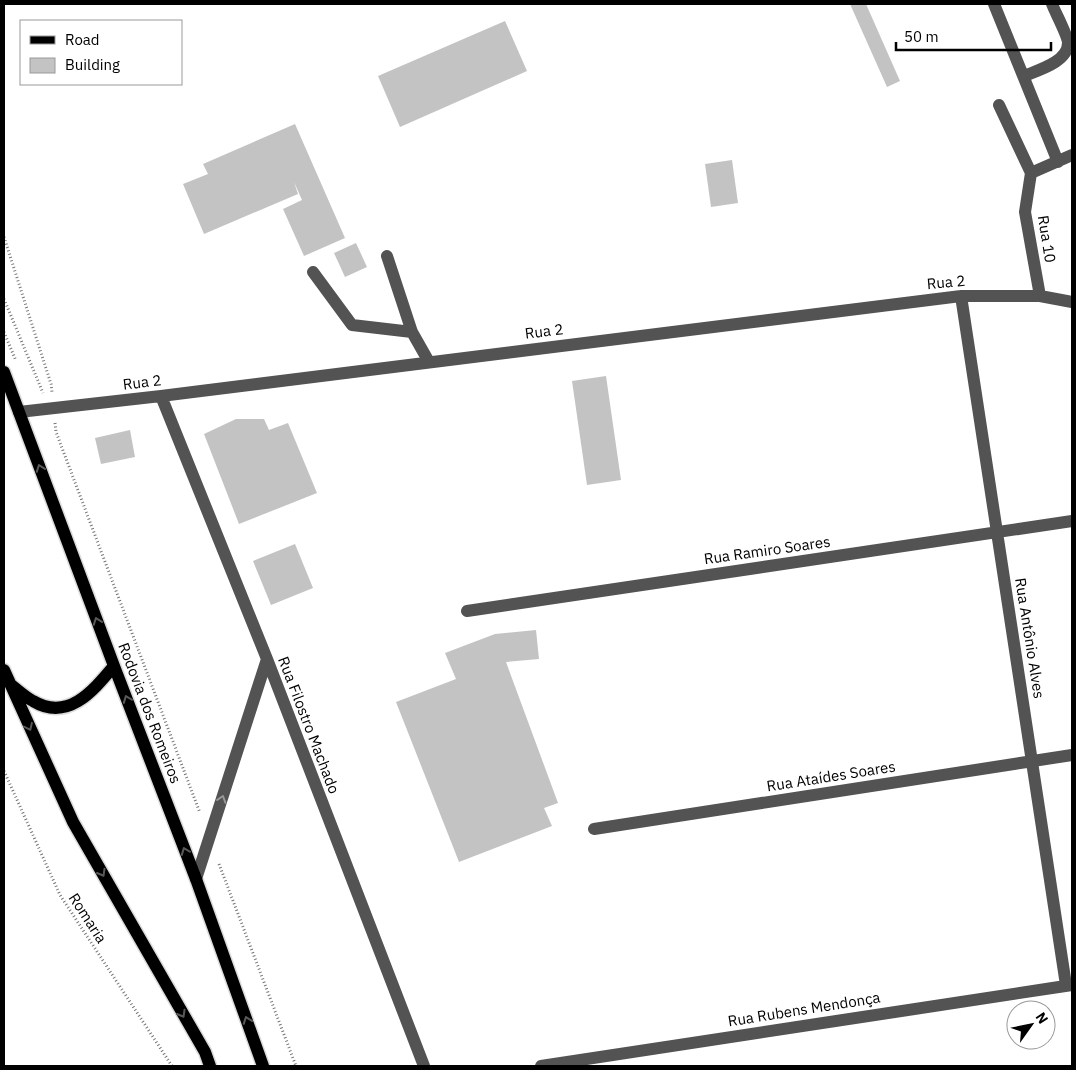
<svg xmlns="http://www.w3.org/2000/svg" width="1076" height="1070" font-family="'IBM Plex Sans',sans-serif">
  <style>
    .building { fill: #c3c3c3 }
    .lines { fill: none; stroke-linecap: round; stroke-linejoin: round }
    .major-casing { stroke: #dbdbdb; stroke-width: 15 }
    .path { stroke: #757575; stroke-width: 3; stroke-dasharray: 1 2.5; stroke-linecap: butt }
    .minor { stroke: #535353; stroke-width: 12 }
    .major { stroke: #000; stroke-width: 12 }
    .oneway { stroke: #595959 }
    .oneway2 { stroke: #989898 }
    .labels { text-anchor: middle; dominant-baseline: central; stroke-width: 4; stroke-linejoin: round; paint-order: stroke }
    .street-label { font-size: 15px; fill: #000; stroke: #fff }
  </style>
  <rect width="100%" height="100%" fill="#fff"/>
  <!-- building -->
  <path class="building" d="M850 4H866L900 81 887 87Z
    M505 21 527 71 400 127 378 76Z
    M295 124 345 238 304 256 283 209 302 200 294 182 298 194 204 234 183 184 208 174 203 164Z
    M732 160 738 203 711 207 705 164Z
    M356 243 367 267 345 277 334 253Z
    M606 376 621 480 587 485 572 381Z
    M236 419H264L269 430 288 423 317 493 239 524 204 434Z
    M130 430 135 457 101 464 95 438Z
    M295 544 313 588 271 605 253 561Z
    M536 630 539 659 506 662 558 803 544 808 552 826 459 862 396 702 456 679 445 653 495 634Z"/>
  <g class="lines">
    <!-- major casing -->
    <g class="major-casing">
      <path id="major" d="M4 372 114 666 196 879 263 1066
        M4 670 73 822 205 1052 210 1066
        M11 685C18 690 25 697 33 701 68 722 93 691 114 666"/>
    </g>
    <!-- path -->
    <path class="path" d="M4 237 51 384 52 392
      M4 299 43 393
      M4 332 16 361
      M55 423 56 432 200 813
      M4 771 60 895 172 1066
      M219 864 296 1066"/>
    <!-- minor -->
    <path class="minor" d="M994 4 1058 162
      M1024 76C1038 70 1068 62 1068 43 1068 36 1055 12 1052 4
      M999 105 1031 173
      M387 256 412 332 429 362
      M313 272 352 325 412 332
      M961 296 1066 985
      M1040 296 1025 212 1031 173 1072 155
      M161 396 267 659 424 1066
      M19 412 161 396 961 296H1040L1072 302
      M467 611 1072 521
      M594 829 1072 755
      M196 879 267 659
      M541 1066 1072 985"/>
    <!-- major -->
    <use href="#major" class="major"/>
  </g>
  <!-- one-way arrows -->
  <defs><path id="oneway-chevron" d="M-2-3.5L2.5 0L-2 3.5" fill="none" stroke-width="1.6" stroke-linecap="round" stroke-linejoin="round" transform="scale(1.25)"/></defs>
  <g class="oneway">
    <use href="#oneway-chevron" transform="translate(40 468) rotate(-110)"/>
    <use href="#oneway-chevron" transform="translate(97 621) rotate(-110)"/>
    <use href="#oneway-chevron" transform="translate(127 699) rotate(-111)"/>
    <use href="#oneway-chevron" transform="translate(29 727) rotate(65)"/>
    <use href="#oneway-chevron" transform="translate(185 851) rotate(-111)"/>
    <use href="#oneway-chevron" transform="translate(102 873) rotate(60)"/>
    <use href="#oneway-chevron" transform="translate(182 1014) rotate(60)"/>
    <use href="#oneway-chevron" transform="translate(247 1020) rotate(-110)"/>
  </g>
  <use class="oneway2" href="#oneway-chevron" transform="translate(222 799) rotate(-72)"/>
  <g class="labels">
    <!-- street labels -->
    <g class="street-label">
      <text transform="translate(1047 239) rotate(81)">Rua 10</text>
      <text transform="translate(946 282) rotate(-5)">Rua 2</text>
      <text transform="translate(544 331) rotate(-7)">Rua 2</text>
      <text transform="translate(142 382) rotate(-7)">Rua 2</text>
      <text transform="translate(767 550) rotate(-8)">Rua Ramiro Soares</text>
      <text transform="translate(1030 638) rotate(81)">Rua Antônio Alves</text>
      <text transform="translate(150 713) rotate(69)">Rodovia dos Romeiros</text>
      <text transform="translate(309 725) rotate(69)">Rua Filostro Machado</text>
      <text transform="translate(831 776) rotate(-9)">Rua Ataídes Soares</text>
      <text transform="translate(88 918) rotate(57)">Romaria</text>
      <text transform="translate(804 1009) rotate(-9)">Rua Rubens Mendonça</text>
    </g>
  </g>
  <!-- border -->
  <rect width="1076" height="1070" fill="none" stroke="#000000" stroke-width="10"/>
  <!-- legend -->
  <rect x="20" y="20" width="162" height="65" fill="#ffffff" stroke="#999999"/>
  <rect x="30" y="36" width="25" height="8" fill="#000000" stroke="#999999"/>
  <text x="65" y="45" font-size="15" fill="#000000">Road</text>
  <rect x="30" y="58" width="25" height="15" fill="#c3c3c3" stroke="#999999"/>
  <text x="65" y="70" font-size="15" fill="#000000">Building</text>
  <!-- north arrow -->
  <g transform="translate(1031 1025) rotate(57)"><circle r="24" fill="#ffffff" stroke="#999999"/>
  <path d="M0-4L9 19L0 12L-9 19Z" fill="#000000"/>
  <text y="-8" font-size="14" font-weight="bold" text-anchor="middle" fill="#000000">N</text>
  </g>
  <!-- scale -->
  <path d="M896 42v8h155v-8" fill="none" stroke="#000000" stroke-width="2.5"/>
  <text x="904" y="42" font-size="15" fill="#000000" stroke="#ffffff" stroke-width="4" paint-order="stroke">50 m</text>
</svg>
